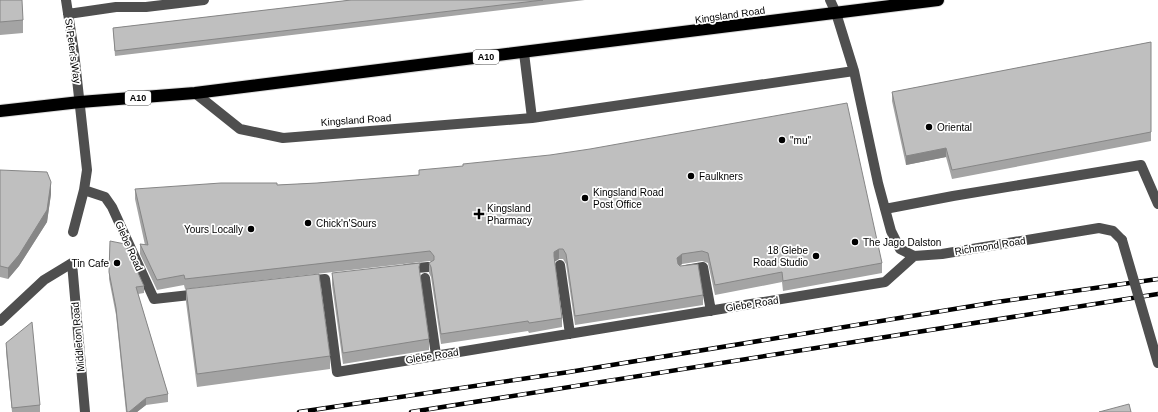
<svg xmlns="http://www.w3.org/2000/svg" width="1158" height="412" font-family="Arial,sans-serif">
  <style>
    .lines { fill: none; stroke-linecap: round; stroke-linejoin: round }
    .highway-casing { stroke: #dbdbdb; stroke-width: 14 }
    .minor { stroke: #4f4f4f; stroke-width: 10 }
    .highway { stroke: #000; stroke-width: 12 }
    .rail-casing { stroke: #000; stroke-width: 4.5 }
    .rail { stroke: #fff; stroke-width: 3; stroke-dasharray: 9; stroke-linecap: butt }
    .minor-bridge { stroke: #4f4f4f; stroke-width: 10 }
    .wall { fill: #a4a4a4 }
    .shaded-wall { fill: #868686 }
    .building { fill: #bfbfbf; stroke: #868686 }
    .poi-dot { fill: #000; stroke: #fff; stroke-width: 1.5 }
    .labels { text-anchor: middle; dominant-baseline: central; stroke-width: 3.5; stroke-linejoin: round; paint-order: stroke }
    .shield { fill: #fff; stroke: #4c4c4c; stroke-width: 1 }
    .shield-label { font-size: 9px; font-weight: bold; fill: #000 }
    .street-label { font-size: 10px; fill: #000; stroke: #fff }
    .poi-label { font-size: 10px; fill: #000; stroke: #fff; text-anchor: start }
  </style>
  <rect width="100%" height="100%" fill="#fff"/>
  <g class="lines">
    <!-- highway casing -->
    <g class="highway-casing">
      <path id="highway" d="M0 111 80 102 195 93 938 0"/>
    </g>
    <!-- minor -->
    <path class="minor" d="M66 0 74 52 87 170 84 190 73 232
      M830 0 836 13 854 71 878 183 891 231 900 249 914 256 942 254 1099 228 1113 231 1122 240
      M68 14 116 7H146L204 0
      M524 53 532 118
      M195 93 240 129 283 138 532 118 854 71
      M84 190 105 197 112 207 154 299 199 294
      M885 209 953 196 1141 165 1158 204
      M560 265 570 334
      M406 269 428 267
      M686 270 703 267 711 311
      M425 278 436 355
      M306 281 325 279 337 372 885 282 914 256
      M0 321 44 280 72 263 85 412"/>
    <!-- highway -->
    <use href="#highway" class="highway"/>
    <!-- rail casing -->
    <g class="rail-casing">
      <path id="rail" d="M299 412 569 372 997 302 1158 279
        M411 412 1158 294"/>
    </g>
    <!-- rail -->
    <use href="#rail" class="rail"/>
    <!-- minor-bridge -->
    <path class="minor-bridge" d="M1122 240 1158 363"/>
  </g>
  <!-- wall -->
  <path class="wall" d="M0 0 23 20V33L0 35Z
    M351 0H585L115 56 113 28Z
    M1151 42V141L952 179 946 157 906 165 892 101V92Z
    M0 170 51 194 47 222 19 266 8 279 0 277Z
    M419 170 882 263V273L783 291 782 282 715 295 708 263 702 261 682 264 680 266 703 295V305L575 325 566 264 563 259H559L554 262 562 318V327L529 333 528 331 441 344 431 277 429 273V263L431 262 430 261 185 289 184 285 157 290 140 254V244L145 245 135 199V189L277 185 317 183 419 175Z
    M110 241 144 286V293L138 294 168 394V402L146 405 137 412H126L116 315 109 279Z
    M332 273 420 275 429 339V350L343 364 332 285Z
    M186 289 330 356V369L197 387 186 302Z
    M6 343 40 405V412H12L6 352Z"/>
  <!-- shaded-wall -->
  <path class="shaded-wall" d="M946 148V157L906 165V156Z
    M51 182V194L47 222 19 266 8 279V268Z
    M559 249V259L554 262V252Z
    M682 254V264L677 268V258Z
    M146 398V405L137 412H129Z"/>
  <!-- building -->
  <path class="building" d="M0 0H22L23 20 0 22Z
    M351 0H543L115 51 113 28Z
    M1151 42V132L952 170 946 148 906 156 892 92Z
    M847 103 882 263 783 281 782 272 715 285 708 253 702 251 682 254 677 258 678 264 680 266 698 264 703 295 575 316 566 254 563 249H559L554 252V256L562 318 529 323 528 321 441 334 431 267 429 263 434 260V256L430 251 185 279 184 275 157 280 140 244 148 245 135 189 221 183H277V185L317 183 419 175V170L463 166V164L550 155 590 149Z
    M0 170 47 172 51 182 47 210 19 255 8 268 0 266Z
    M110 241 125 244 144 286 136 287 168 394 146 398 129 412H127L116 308 109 272Z
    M420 263 419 267 429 339 343 353 332 273Z
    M319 274 330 356 197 374 186 289Z
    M32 322 40 405 12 408 6 343Z
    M1129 404 1131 412H1099Z"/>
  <!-- markers -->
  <g class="poi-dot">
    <circle cx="929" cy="127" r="4"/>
    <circle cx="782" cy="140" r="4"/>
    <circle cx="691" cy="176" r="4"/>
    <circle cx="585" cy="198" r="4"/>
    <path d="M477 208h4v4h4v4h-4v4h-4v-4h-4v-4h4z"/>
    <circle cx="308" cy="223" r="4"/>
    <circle cx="251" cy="229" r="4"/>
    <circle cx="855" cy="242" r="4"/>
    <circle cx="816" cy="256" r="4"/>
    <circle cx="117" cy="263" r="4"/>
  </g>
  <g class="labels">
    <!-- shield labels -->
    <g class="shield">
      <rect x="473" y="50" width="26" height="14" rx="3"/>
      <rect x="125" y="91" width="26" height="14" rx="3"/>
    </g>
    <g class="shield-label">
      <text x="486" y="57">A10</text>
      <text x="138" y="98">A10</text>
    </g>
    <!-- street labels -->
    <g class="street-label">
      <text transform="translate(730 15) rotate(-8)">Kingsland Road</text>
      <text transform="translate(73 51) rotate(82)">St Peter's Way</text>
      <text transform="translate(356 120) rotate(-4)">Kingsland Road</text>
      <text transform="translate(129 246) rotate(66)">Glebe Road</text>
      <text transform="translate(990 246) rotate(-9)">Richmond Road</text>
      <text transform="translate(752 304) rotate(-9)">Glebe Road</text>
      <text transform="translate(78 337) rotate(-95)">Middleton Road</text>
      <text transform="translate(432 356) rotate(-9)">Glebe Road</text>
    </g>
    <!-- poi labels -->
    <g class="poi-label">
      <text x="937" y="127">Oriental</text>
      <text x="790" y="140">"mu"</text>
      <text x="699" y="176">Faulkners</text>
      <text x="593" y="192">Kingsland Road<tspan x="593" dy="12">Post Office</tspan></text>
      <text x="487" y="208">Kingsland<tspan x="487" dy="12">Pharmacy</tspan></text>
      <text x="316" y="223">Chick'n'Sours</text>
      <text x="243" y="229" text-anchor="end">Yours Locally</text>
      <text x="863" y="242">The Jago Dalston</text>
      <text x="808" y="250" text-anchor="end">18 Glebe<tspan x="808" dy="12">Road Studio</tspan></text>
      <text x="109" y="263" text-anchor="end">Tin Cafe</text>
    </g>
  </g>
</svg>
